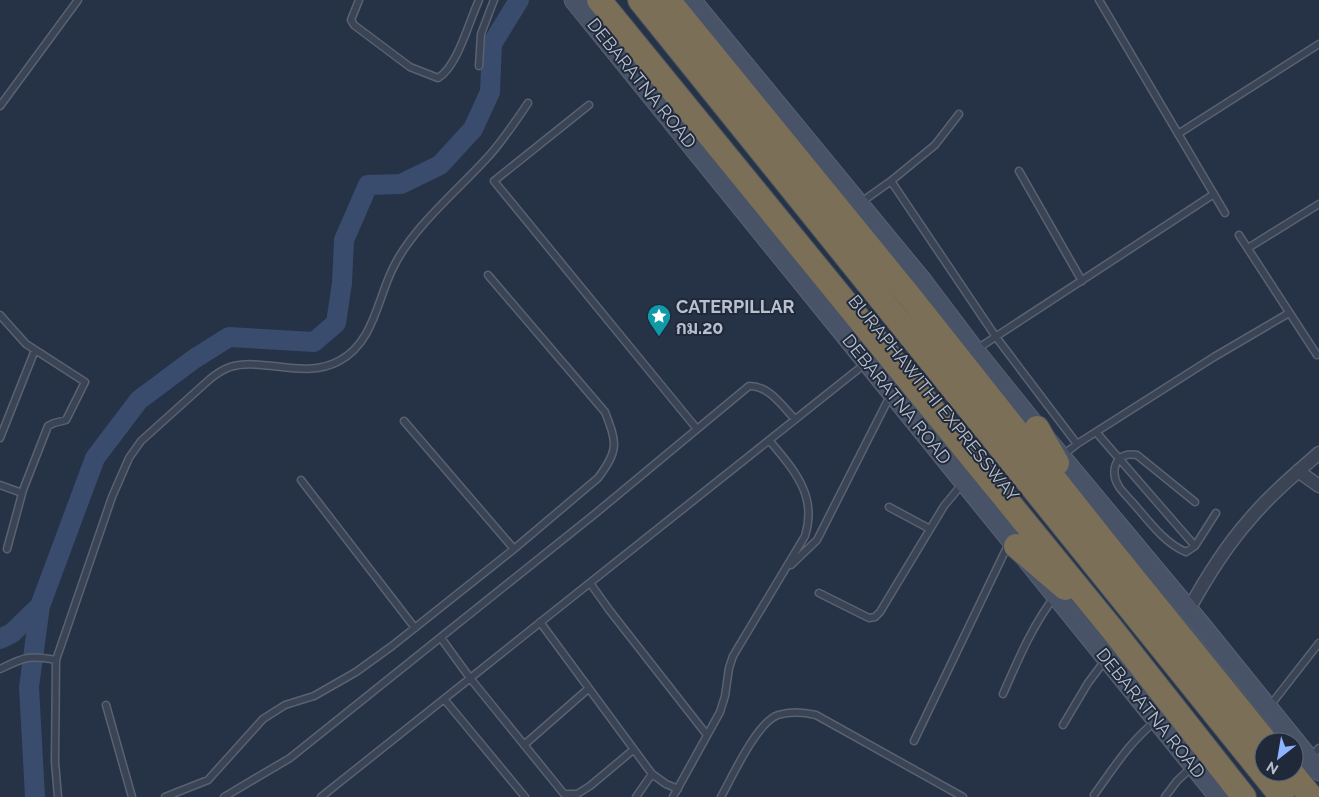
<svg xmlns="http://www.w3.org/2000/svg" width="1319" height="797" font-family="Raleway,Sarabun,sans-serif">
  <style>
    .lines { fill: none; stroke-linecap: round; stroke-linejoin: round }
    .river { stroke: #394c6d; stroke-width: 20 }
    .lane-casing { stroke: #596272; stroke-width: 9 }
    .street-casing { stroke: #596272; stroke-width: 15 }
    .secondary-casing { stroke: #596272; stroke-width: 21 }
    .highway-casing { stroke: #454f5f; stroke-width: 26 }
    .lane { stroke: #3b4455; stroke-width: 6 }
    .street { stroke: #3b4455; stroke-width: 12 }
    .secondary { stroke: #485368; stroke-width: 19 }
    .highway { stroke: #7b6f57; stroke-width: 24 }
    .labels { text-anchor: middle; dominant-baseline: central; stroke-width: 4; stroke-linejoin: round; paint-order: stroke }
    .street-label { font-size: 18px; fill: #b8c0ce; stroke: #1f293a }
    .poi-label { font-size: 18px; font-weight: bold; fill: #b8c0ce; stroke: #1f293a; text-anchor: start }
  </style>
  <rect width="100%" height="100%" fill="#263245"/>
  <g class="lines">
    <!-- river -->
    <path class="river" d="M0 639 12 633 40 606 95 458 139 400 194 359 229 337 314 342 336 323 342 283 344 240 368 185 401 184 440 165 473 129 490 92 492 44 519 0
      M35 797 29 687 40 606"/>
    <!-- lane casing -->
    <g class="lane-casing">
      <path id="lane" d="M359 0 351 20 354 25 410 67 438 78C458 66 469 21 479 0
        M1099 0 1225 213
        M479 66 481 34 494 0
        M589 105 494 181 697 429
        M0 106 78 0
        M1178 134 1319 44
        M1019 171 1082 281
        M891 181 996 337 1077 444
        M860 203 891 181 935 145 959 114
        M1239 235 1317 355
        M1248 248 1319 204
        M0 315 26 344 85 382 66 420 54 423 48 426 23 490 7 549
        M977 349 1214 194
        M404 421 514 549
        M1096 432 1195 546
        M0 438 35 350
        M1062 456 1077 444 1214 357 1289 313
        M301 480 415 628
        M0 485 22 493
        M1195 502 1137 455C1130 454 1124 454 1119 459 1113 466 1113 477 1118 485 1121 491 1128 497 1133 503 1148 520 1164 543 1186 552L1195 546 1216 513
        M889 507 930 529
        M791 565 817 540 890 396
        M590 583 610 611 707 735
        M819 593 869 618 875 617 880 612 944 506 963 483
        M540 622 652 774 666 784 678 789
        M441 638 470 678 564 794H577L590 786 633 750
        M0 669C25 657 28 655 56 660
        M1003 694C1018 660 1032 626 1055 596
        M444 699 525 797
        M106 705 132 797
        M1269 707 1319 643
        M1063 725 1088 683 1106 659
        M914 741 1009 543
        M524 745 588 689
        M1310 758 1319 748
        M1094 795C1113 769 1130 741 1156 721
        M58 797 55 762 56 660 112 497 129 458 141 441 210 379C216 374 222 370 230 367 265 357 304 380 339 361 374 342 377 300 393 268 412 228 457 191 487 158 502 142 515 122 528 103
        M165 797 208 780 263 719 285 705 314 696 356 672 392 646 514 549 598 478C619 450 617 443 605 412L488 275
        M224 797 290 758 596 513 749 386C770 386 781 405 795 419
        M321 797 866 363
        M636 797 652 774
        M673 797 720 712 725 696 729 668 733 656 805 536C818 495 793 469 769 440
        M721 797C732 777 757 722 778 715 791 711 803 712 816 715L963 797
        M1165 797 1177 781 1193 766"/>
    </g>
    <!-- street casing -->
    <g class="street-casing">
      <path id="street" d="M1298 471 1319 486
        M1188 611C1206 578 1225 547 1250 519 1270 495 1295 474 1319 453"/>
    </g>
    <!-- secondary casing -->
    <g class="secondary-casing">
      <path id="secondary" d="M574 0 1219 797
        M691 0 923 282 975 351 1037 428 1201 625 1319 771"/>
    </g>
    <!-- highway casing -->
    <g class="highway-casing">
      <path id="highway" d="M599 0 1111 628 1244 797
        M640 0 1282 797
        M668 0 911 298 1105 543 1266 742
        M1037 428 1057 463
        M1016 546 1065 588
        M1291 772 1311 797"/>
    </g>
    <!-- lane -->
    <use href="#lane" class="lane"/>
    <!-- street -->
    <use href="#street" class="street"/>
    <!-- secondary -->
    <use href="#secondary" class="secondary"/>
    <!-- highway -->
    <use href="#highway" class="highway"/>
  </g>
  <!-- icons -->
  <defs>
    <g id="sight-pin" transform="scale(1.25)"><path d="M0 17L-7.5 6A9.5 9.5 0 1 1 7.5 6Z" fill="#0f9aa8" stroke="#1f293a"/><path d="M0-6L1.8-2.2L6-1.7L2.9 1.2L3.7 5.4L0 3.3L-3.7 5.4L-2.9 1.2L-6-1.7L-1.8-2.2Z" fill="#fff"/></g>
  </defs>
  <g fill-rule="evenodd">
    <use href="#sight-pin" x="659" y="316"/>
  </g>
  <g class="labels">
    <!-- street labels -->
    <g class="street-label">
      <text transform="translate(642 83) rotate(51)">DEBARATNA ROAD</text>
      <text transform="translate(934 398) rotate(51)">BURAPHAWITHI EXPRESSWAY</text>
      <text transform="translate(897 399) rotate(51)">DEBARATNA ROAD</text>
      <text transform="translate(1151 713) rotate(51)">DEBARATNA ROAD</text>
    </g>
    <!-- poi labels -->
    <g class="poi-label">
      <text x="676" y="306">CATERPILLAR<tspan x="676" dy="21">กม.20</tspan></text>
    </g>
  </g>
  <!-- north arrow -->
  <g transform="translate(1279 757) rotate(211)"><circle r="24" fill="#1f293a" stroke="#5c6575"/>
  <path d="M0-4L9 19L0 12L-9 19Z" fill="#8db4fe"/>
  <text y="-8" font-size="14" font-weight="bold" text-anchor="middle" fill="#b8c0ce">N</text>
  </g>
</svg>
